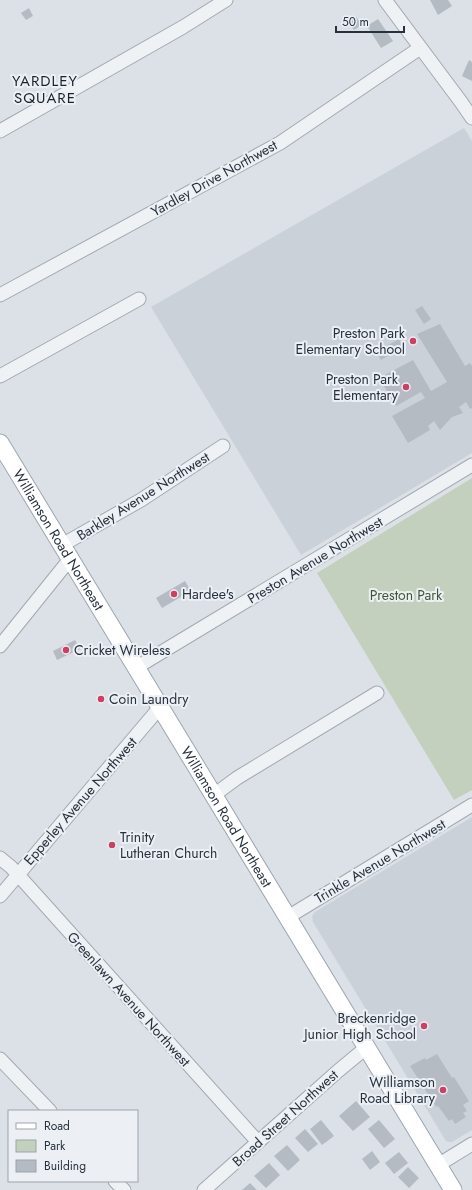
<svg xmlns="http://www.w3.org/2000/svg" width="472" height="1190" font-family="Jost,sans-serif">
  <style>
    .built { fill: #cbd1d9 }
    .green { fill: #c4d0be }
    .building { fill: #b4bbc3 }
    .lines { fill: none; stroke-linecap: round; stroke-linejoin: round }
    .minor-casing { stroke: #a2a9b1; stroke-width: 15 }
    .major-casing { stroke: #9ca7b2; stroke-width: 19 }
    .minor { stroke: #eff2f5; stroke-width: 13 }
    .major { stroke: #fff; stroke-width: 17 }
    .poi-dot { fill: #cd4063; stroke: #ecf0f4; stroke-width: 1.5 }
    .labels { text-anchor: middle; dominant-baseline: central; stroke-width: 4; stroke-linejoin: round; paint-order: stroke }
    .street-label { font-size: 14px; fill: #26313d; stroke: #ecf0f4 }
    .poi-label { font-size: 14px; fill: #26313d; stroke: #ecf0f4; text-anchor: end }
    .park-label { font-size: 14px; fill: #3e5834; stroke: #ecf0f4 }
    .neighbourhood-label { font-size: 15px; letter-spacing: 1px; fill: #19222d; stroke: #ecf0f4 }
  </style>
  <rect width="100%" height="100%" fill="#dce1e7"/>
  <!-- built -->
  <path class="built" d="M464 128 472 141V453L301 555 151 307Z
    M472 817V1130L452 1142H449L446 1141 313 922 312 916 315 912Z"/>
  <!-- green -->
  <path class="green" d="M472 478V790L454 800 317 573Z"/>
  <!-- building -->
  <path class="building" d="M430 0H448L452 6 438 15Z
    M29 8 33 16 26 20 21 13Z
    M356 17 362 25 354 30 348 22Z
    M378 19 393 41 381 48 367 26Z
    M469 60 472 62V81L462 76Z
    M422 306 431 319 424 324 415 310Z
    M440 324 465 366 470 363 472 366V408L470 409 466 402 459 407 463 413 452 417 440 430 434 421 428 426 430 430 408 443 392 416 425 398 421 392 396 406 379 378 413 360 431 391 447 382 417 334Z
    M399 339 403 347 381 360 376 352Z
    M185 581 191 591 162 608 156 598Z
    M75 640 80 649 57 660 53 651Z
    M437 1054 452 1078 454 1077 469 1101 463 1105 467 1111 463 1113 466 1117 455 1124 452 1119 449 1121 438 1106 436 1107 410 1066 425 1058 426 1060Z
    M356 1101 370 1117 353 1131 339 1116Z
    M321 1120 334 1136 322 1145 310 1129Z
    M379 1120 395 1139 384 1148 368 1129Z
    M305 1129 318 1144 308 1152 295 1138Z
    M287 1145 300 1160 288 1171 274 1156Z
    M372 1151 380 1162 370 1170 362 1159Z
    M399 1152 408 1163 394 1174 385 1163Z
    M269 1163 280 1175 266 1188 254 1176Z
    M408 1167 419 1178 409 1188 398 1177Z
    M250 1183 257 1190H242Z"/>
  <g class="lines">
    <!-- minor casing -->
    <g class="minor-casing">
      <path id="minor" d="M385 0 461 102 472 118
        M0 131 183 27 226 0
        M0 295 280 143 420 48
        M0 376 139 299
        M62 545 141 500 223 446
        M0 646 70 559
        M137 667 472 465
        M214 795 237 778 377 693
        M0 858 11 867 258 1142
        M0 896 161 706
        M288 917 472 805
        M0 1059 50 1111
        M438 1165 472 1144
        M115 1181 124 1190
        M204 1190 338 1071 367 1047"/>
    </g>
    <!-- major casing -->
    <g class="major-casing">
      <g id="major">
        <path id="s1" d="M0 443 453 1190"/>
      </g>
    </g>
    <!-- minor -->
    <use href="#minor" class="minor"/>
    <!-- major -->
    <use href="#major" class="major"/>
  </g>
  <!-- markers -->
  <g class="poi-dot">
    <circle cx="413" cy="341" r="4"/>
    <circle cx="406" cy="387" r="4"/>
    <circle cx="174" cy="594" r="4"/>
    <circle cx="66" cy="650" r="4"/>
    <circle cx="101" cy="699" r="4"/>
    <circle cx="112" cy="845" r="4"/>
    <circle cx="424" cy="1026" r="4"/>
    <circle cx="443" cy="1090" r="4"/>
  </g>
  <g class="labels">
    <!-- street labels -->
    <g class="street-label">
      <text transform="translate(214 178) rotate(-29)">Yardley Drive Northwest</text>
      <text transform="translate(143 496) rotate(-32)">Barkley Avenue Northwest</text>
      <text stroke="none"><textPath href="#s1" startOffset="113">Williamson Road Northeast</textPath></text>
      <text transform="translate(315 560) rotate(-31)">Preston Avenue Northwest</text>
      <text transform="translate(80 801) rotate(-49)">Epperley Avenue Northwest</text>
      <text stroke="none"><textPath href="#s1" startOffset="437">Williamson Road Northeast</textPath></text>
      <text transform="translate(380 861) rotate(-31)">Trinkle Avenue Northwest</text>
      <text transform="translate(129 999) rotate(48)">Greenlawn Avenue Northwest</text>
      <text transform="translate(285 1118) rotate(-42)">Broad Street Northwest</text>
    </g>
    <!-- poi labels -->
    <g class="poi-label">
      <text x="405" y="333">Preston Park<tspan x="405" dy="16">Elementary School</tspan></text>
      <text x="398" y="379">Preston Park<tspan x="398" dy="16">Elementary</tspan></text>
      <text x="182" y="594" text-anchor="start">Hardee's</text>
      <text x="74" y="650" text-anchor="start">Cricket Wireless</text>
      <text x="109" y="699" text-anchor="start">Coin Laundry</text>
      <text x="120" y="837" text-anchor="start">Trinity<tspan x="120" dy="16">Lutheran Church</tspan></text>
      <text x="416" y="1018">Breckenridge<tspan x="416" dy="16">Junior High School</tspan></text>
      <text x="435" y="1082">Williamson<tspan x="435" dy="16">Road Library</tspan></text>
    </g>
    <!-- park labels -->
    <g class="park-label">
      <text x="406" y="595">Preston Park</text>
    </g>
    <!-- neighbourhood labels -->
    <g class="neighbourhood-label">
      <text x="45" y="81">YARDLEY<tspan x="45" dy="17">SQUARE</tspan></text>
    </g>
  </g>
  <!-- legend -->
  <rect x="8" y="1110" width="130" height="72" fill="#ecf0f4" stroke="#9da4ab"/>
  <rect x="16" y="1123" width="20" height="6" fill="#ffffff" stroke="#9da4ab"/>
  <text x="44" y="1130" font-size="12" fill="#26313d">Road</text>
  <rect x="16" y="1140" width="20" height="12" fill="#c4d0be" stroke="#9da4ab"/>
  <text x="44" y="1150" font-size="12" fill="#26313d">Park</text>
  <rect x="16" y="1160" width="20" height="12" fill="#b4bbc3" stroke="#9da4ab"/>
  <text x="44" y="1170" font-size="12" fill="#26313d">Building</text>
  <!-- scale -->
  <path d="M336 26v6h68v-6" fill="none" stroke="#26313d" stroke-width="2"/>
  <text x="342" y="26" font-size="12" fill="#26313d" stroke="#ecf0f4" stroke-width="3" paint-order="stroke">50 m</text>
</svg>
